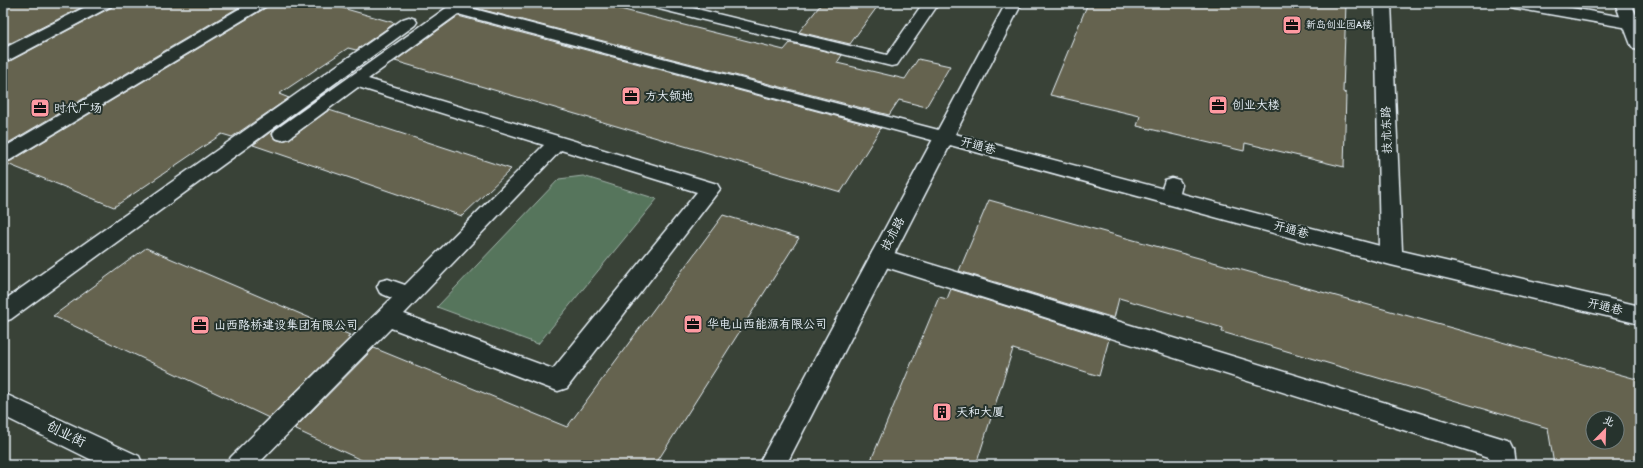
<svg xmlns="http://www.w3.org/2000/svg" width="1643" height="468" font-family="'Balsamiq Sans','LXGW WenKai TC',sans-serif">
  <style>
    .green { fill: #57745b; stroke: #a0b2aa }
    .building { fill: #65644f; stroke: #e8f1f8; fill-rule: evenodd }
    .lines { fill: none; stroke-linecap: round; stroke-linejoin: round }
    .lane-casing { stroke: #e8f1f8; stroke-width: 3 }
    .secondary-casing { stroke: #e8f1f8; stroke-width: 3 }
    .primary-casing { stroke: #e8f1f8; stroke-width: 3 }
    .lane { fill: #26332d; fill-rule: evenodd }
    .secondary { fill: #26332d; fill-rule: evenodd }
    .primary { fill: #26332d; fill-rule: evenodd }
    .labels { text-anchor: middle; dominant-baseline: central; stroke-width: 4; stroke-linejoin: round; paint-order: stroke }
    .far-poi-label { font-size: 10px; fill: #e8f1f8; stroke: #26332d; text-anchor: start }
    .poi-label { font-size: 12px; fill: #e8f1f8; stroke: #26332d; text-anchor: start }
    .street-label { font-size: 12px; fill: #e8f1f8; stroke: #26332d }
    .near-street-label { font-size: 14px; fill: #e8f1f8; stroke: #26332d }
  </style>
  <rect width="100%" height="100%" fill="#394237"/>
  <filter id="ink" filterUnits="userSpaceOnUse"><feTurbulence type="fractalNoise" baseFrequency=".025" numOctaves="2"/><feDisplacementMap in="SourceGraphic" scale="8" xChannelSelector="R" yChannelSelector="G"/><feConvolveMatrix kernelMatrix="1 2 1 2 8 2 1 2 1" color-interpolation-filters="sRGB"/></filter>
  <g filter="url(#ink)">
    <!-- green -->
    <path class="green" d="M583 176 657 199 538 344 437 307 559 179Z"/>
    <!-- building -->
    <path class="building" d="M3 3H90L3 47Z
      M114 3H246L3 146V62L10 61 112 7Z
      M269 3H325L395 23 356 50 348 48 279 94 289 98 232 137 222 134 114 207 5 163 11 161 267 7Z
      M466 3H596L784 50 790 43 842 55 837 63 905 79 918 59 950 66 926 107 899 100 889 115 464 5Z
      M822 3H880L850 44 799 32Z
      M1088 3H1346L1343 92 1346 93 1344 167 1245 143 1244 151 1137 126 1140 116 1050 95Z
      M458 16 881 128 841 192 395 61Z
      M329 110 511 169 462 216 253 145 273 130 272 135 275 139 282 141 289 139Z
      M989 200 1640 380V465H1554L1548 428 1222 332 1223 328 1119 298 1114 318 959 271ZM1593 418H1617V442H1593Z
      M723 215 799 238 655 465H372L294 429 374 348 567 427Z
      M146 248 350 335 347 337 350 338 269 418 53 316Z
      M951 289 1109 339 1099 376 1013 349 976 465H869L939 297 947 299Z"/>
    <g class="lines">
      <!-- lane casing -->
      <g class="lane-casing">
        <path id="lane" d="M93 3H113L111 6 9 60 3 61V49Z
          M249 3H268L266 6 10 160 3 162V148Z
          M645 3H672L887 55 923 3H939L897 65 891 66 647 6Z
          M455 4 950 133 952 137 950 141 943 143 458 14 368 79 717 184 720 189 567 388 558 391 549 388 391 328 257 465H227L231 457 392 298 380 293 377 287 380 281 388 279 405 285 544 145 358 87 289 138 282 140 275 138 273 134 275 130 449 6ZM561 150 697 192 553 369 404 314Z
          M409 17 415 19 417 22 415 25 11 319 3 322V301L403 19Z
          M1172 178 1179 180 1182 185 1179 197 1176 202 1169 204 1162 202 1159 197 1165 180Z
          M881 249 1501 438 1510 441 1514 449 1516 465H1490L1489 457 873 263 870 257 873 251Z"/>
      </g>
      <!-- secondary casing -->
      <g class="secondary-casing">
        <path id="secondary" d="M1006 3H1022L955 134 1380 246 1375 3H1391L1402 251 1640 306V324L1391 265 950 145 786 465H758Z
          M1507 3H1543L1640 20V30L1515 8 1509 6Z
          M3 393 139 456 143 465H102L3 416Z"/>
      </g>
      <!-- primary casing -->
      <g class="primary-casing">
        <path id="primary" d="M1615 3H1631L1640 24V50L1634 49 1631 45Z"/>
      </g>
      <!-- lane -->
      <use href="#lane" class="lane"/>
      <!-- secondary -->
      <use href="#secondary" class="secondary"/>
      <!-- primary -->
      <use href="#primary" class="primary"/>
    </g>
  </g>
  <!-- icons -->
  <defs>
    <g id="office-square" transform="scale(1)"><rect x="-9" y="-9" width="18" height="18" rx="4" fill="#ff9aa2" stroke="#26332d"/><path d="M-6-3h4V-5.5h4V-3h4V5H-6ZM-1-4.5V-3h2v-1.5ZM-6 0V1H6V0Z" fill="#111"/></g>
    <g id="building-square" transform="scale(1)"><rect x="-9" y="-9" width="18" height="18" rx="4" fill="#ff9aa2" stroke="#26332d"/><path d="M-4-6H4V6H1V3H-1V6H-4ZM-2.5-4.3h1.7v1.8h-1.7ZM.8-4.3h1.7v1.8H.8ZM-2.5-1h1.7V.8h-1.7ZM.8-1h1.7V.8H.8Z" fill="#111"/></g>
  </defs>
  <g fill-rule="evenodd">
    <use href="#office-square" x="1292" y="25"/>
    <use href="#office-square" x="631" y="96"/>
    <use href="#office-square" x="1218" y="105"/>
    <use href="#office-square" x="40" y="108"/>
    <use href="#office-square" x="693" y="324"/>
    <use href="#office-square" x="200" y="325"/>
    <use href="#building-square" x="942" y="412"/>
  </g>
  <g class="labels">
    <!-- far-poi labels -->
    <g class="far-poi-label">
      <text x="1306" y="25">新岛创业园A楼</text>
    </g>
    <!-- poi labels -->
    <g class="poi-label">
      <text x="645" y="96">方大领地</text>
      <text x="1232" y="105">创业大楼</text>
      <text x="54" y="108">时代广场</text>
      <text x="707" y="324">华电山西能源有限公司</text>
      <text x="214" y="325">山西路桥建设集团有限公司</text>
      <text x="956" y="412">天和大厦</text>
    </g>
    <!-- street labels -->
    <g class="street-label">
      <text transform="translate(1387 130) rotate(-92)">技术东路</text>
      <text transform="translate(978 146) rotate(15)">开通巷</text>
      <text transform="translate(1291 230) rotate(15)">开通巷</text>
      <text transform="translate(893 234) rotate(-62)">技术路</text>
      <text transform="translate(1605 307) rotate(13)">开通巷</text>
    </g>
    <!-- near-street labels -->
    <g class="near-street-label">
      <text transform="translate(66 434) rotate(26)">创业街</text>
    </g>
  </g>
  <!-- margin -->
  <rect width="1643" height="468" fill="none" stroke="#26332d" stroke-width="16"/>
  <rect x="8" y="8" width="1627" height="452" fill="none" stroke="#e8f1f8" stroke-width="1.5" filter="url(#ink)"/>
  <!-- north arrow -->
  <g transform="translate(1605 430) rotate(23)"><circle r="19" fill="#26332d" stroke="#747f7e"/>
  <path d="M0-3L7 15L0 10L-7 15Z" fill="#ff9aa2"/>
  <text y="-6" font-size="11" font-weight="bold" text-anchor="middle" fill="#e8f1f8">北</text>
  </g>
</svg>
